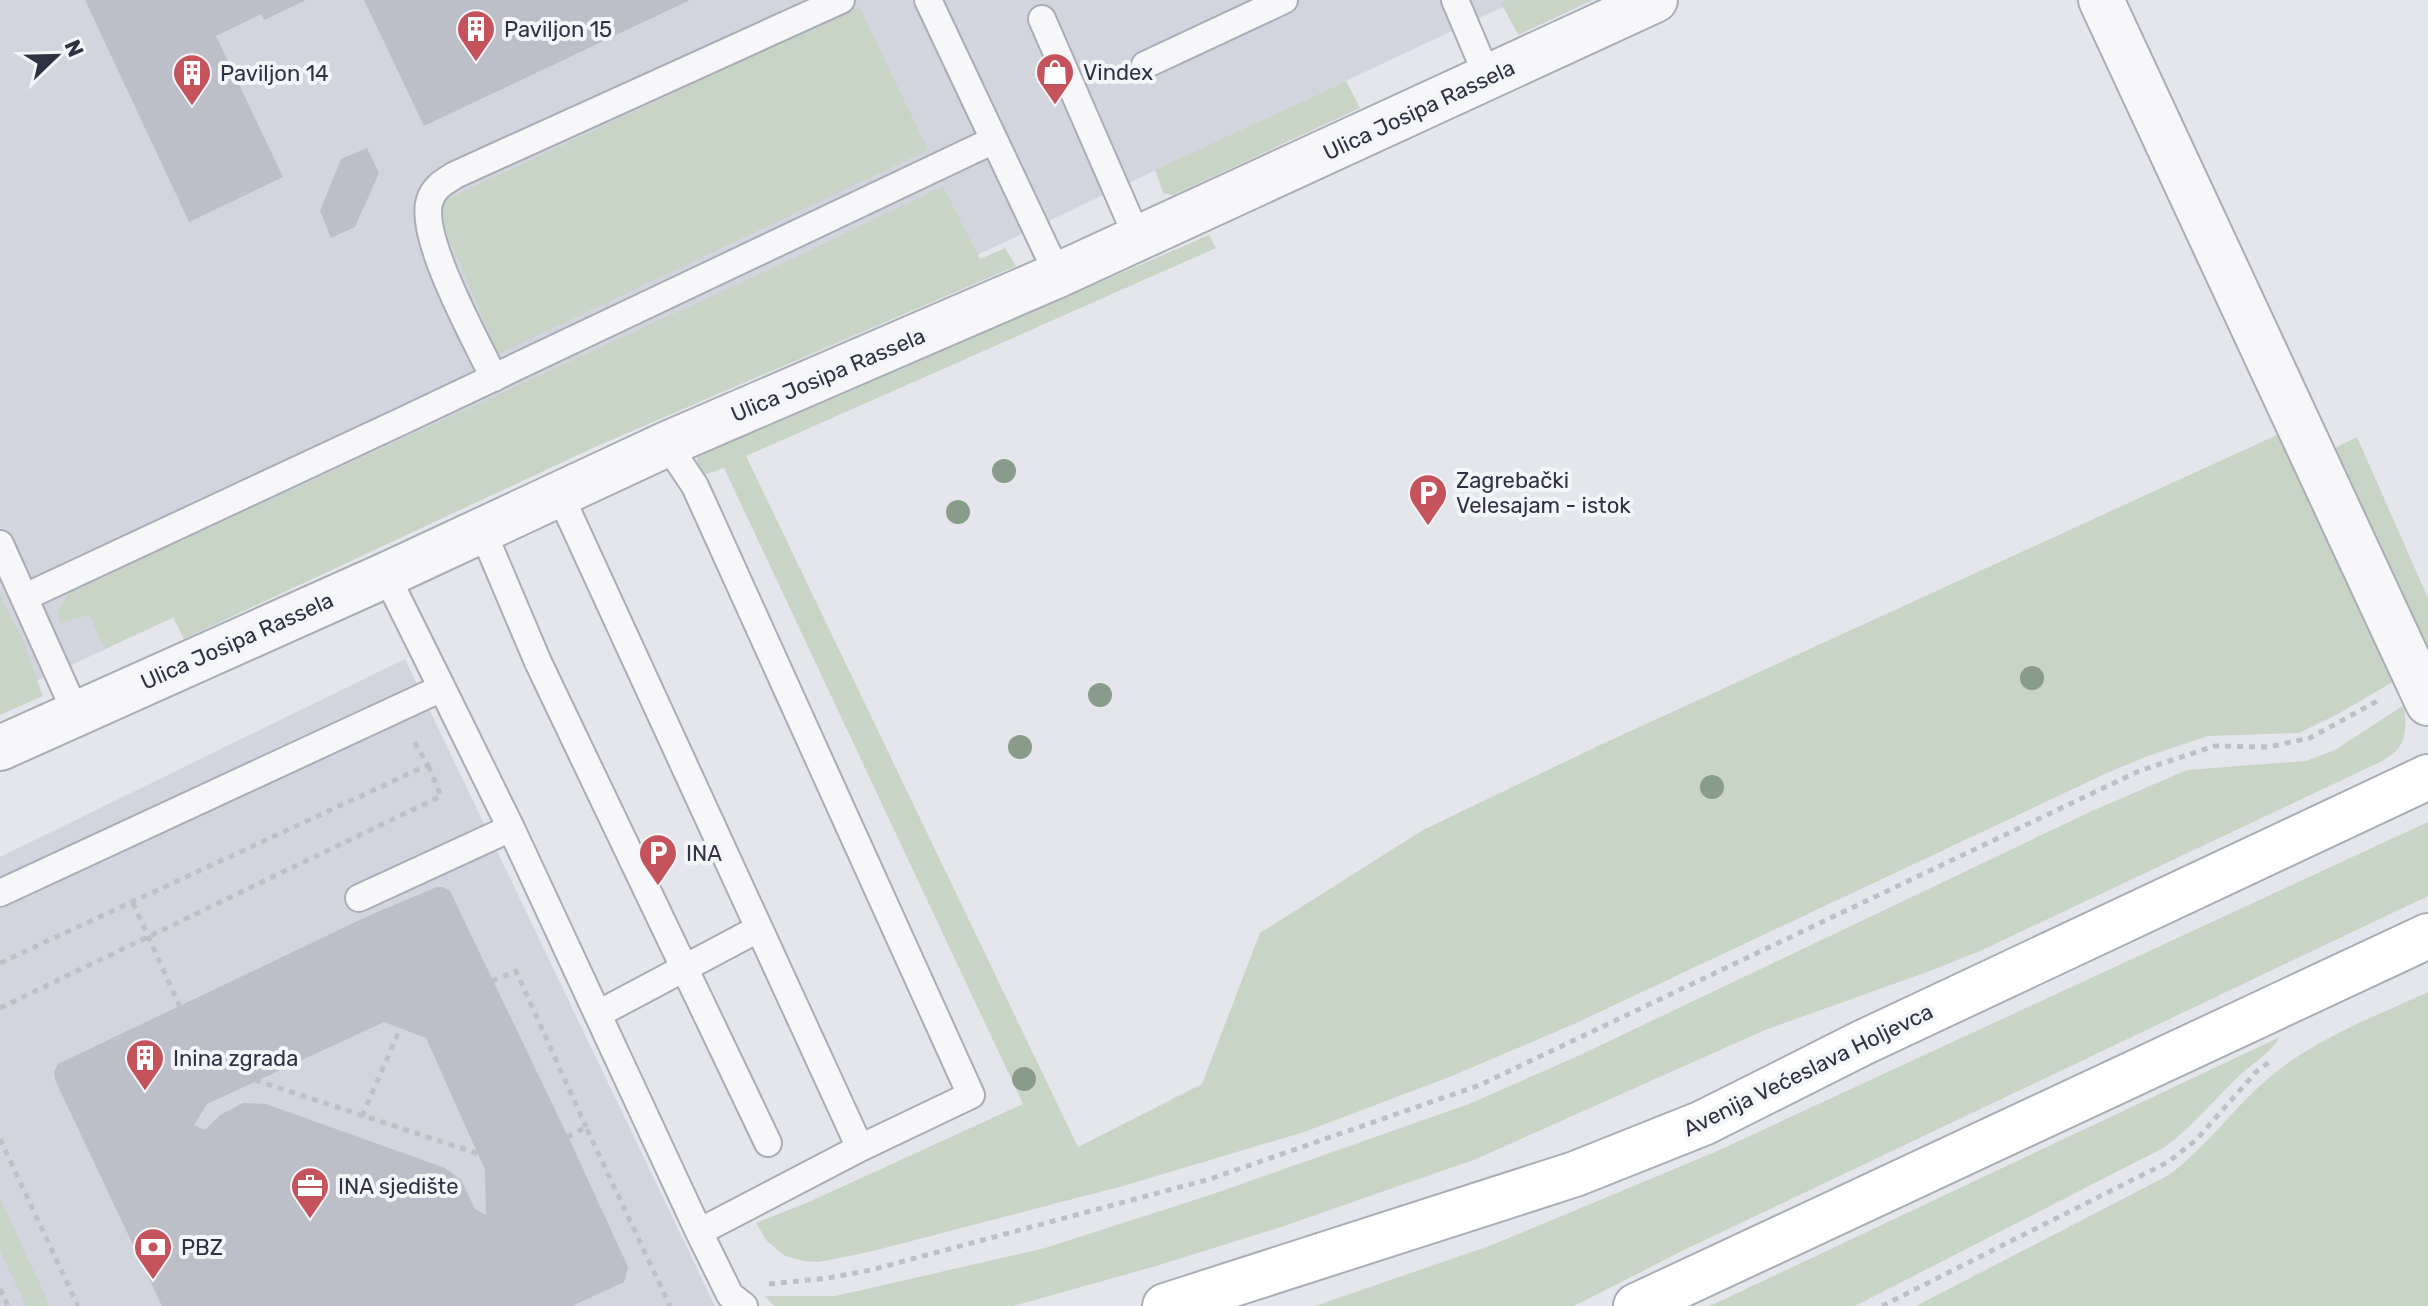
<svg xmlns="http://www.w3.org/2000/svg" width="2428" height="1306" font-family="Rubik,sans-serif">
  <style>
    .built { fill: #d2d5dd }
    .green { fill: #c8d4c6 }
    .building { fill: #bcbfc7; fill-rule: evenodd }
    .lines { fill: none; stroke-linecap: round; stroke-linejoin: round }
    .lane-casing { stroke: #a9adb5; stroke-width: 30 }
    .street-casing { stroke: #a9adb5; stroke-width: 48 }
    .secondary-casing { stroke: #a9adb5; stroke-width: 48 }
    .path { stroke: #bec0c6; stroke-width: 5; stroke-dasharray: 6 6; stroke-linecap: butt }
    .lane { stroke: #f7f7f9; stroke-width: 26 }
    .street { stroke: #f7f7f9; stroke-width: 44 }
    .secondary { stroke: #fff; stroke-width: 44 }
    .tree { fill: #899b8a }
    .labels { text-anchor: middle; dominant-baseline: central; stroke-width: 8; stroke-linejoin: round; paint-order: stroke }
    .poi-label { font-size: 22px; fill: #2d3342; stroke: #f4f5f8; text-anchor: start }
    .street-label { font-size: 22px; fill: #2d3342; stroke: #f4f5f8 }
  </style>
  <rect width="100%" height="100%" fill="#e4e6eb"/>
  <!-- built -->
  <path class="built" d="M0 0H1518L1116 189 528 469 179 615 0 698Z
    M405 659 715 1306H0V857Z"/>
  <!-- green -->
  <path class="green" d="M1508 0H1593L1518 35 1501 3Z
    M859 6 928 150 498 354 435 205Z
    M1346 81 1360 108 1173 195 1163 193 1155 170Z
    M943 186 980 259 1005 248 1016 266 595 447 184 639 173 617 105 649 89 615 60 623 58 611 70 592 801 255Z
    M1209 235 1216 248 746 456 1078 1147 1202 1084 1260 933 1423 830 1598 746 2279 434 2396 680 2338 714 2299 733 2208 736 2148 756 2107 773 1574 1024 1447 1078 1304 1132 1123 1186 869 1252 819 1262 804 1261 785 1256 766 1240 756 1223 811 1201 1023 1104 724 468 695 478 697 458 707 447 812 407Z
    M2357 437 2428 598V652L2333 449Z
    M0 595 23 641 43 696 0 715Z
    M2404 705C2407 733 2407 748 2380 762L1980 951 1927 972 1765 1030 1476 1159 1281 1227 1156 1266 1013 1306H774L765 1296H836L1045 1248 1210 1195 1469 1104 1578 1056 2092 811 2187 770 2306 761 2335 750Z
    M2428 822V896L1686 1249 1574 1306H1315L1492 1245 1715 1152Z
    M2428 992V1306H1916L2169 1175C2209 1145 2237 1103 2276 1072 2320 1037 2376 1016 2428 992Z
    M2280 1037C2271 1052 2252 1064 2239 1076 2214 1100 2193 1126 2165 1147L1855 1306H1710Z
    M0 1198 50 1306H26L0 1250Z"/>
  <!-- building -->
  <path class="building" d="M85 0H306L264 20 261 14 216 36 283 177 189 222Z
    M364 0H690L424 126Z
    M367 148 379 173 355 227 331 238 320 211 341 159Z
    M437 887H443L450 891 573 1147 628 1267 624 1282 572 1306H162L55 1080 54 1072 58 1064 368 916ZM384 1022 426 1038 485 1170 486 1215 475 1209 461 1180 445 1168 266 1104 243 1103 220 1115 205 1130 194 1125 207 1104Z"/>
  <g class="lines">
    <!-- lane casing -->
    <g class="lane-casing">
      <path id="lane" d="M928 0 1058 275
        M1455 0 1488 78
        M1042 19 1138 239
        M1145 65 1284 0
        M494 378C477 342 417 235 430 200 434 187 444 182 455 175L841 0
        M667 444 695 486 971 1095 860 1148
        M559 493 860 1148 699 1232
        M482 530 538 662 768 1143
        M0 544 76 713
        M386 575 442 688
        M25 597 400 422 994 140
        M0 893 442 688 511 828 699 1232 730 1295 744 1306
        M359 898 511 828
        M598 1014 758 929"/>
    </g>
    <!-- street casing -->
    <g class="street-casing">
      <path id="street" d="M2101 0 2428 703
        M0 748 386 575 667 444 1058 275 1655 0"/>
    </g>
    <!-- secondary casing -->
    <g class="secondary-casing">
      <path id="secondary" d="M1165 1306 1575 1174 1703 1123 1862 1043 2428 777
        M1636 1306 2428 936"/>
    </g>
    <!-- path -->
    <path class="path" d="M133 903 180 1007
      M0 963 428 765 412 738
      M492 981 516 971 586 1127
      M0 1008 441 796 428 765
      M255 1080 479 1154
      M362 1116 400 1029
      M567 1137 586 1127 670 1306
      M0 1139 78 1306
      M769 1284 828 1278 871 1270 1210 1179 1480 1085 2139 771 2215 746 2268 747 2310 738 2381 699
      M0 1289 8 1306
      M1882 1306 2168 1162 2196 1140 2256 1072 2272 1060"/>
    <!-- lane -->
    <use href="#lane" class="lane"/>
    <!-- street -->
    <use href="#street" class="street"/>
    <!-- secondary -->
    <use href="#secondary" class="secondary"/>
  </g>
  <!-- trees -->
  <g class="tree">
    <circle cx="1004" cy="471" r="12"/>
    <circle cx="958" cy="512" r="12"/>
    <circle cx="2032" cy="678" r="12"/>
    <circle cx="1100" cy="695" r="12"/>
    <circle cx="1020" cy="747" r="12"/>
    <circle cx="1712" cy="787" r="12"/>
    <circle cx="1024" cy="1079" r="12"/>
  </g>
  <!-- icons -->
  <defs>
    <g id="building-pin" transform="scale(2)"><path d="M0 17L-7.5 6A9.5 9.5 0 1 1 7.5 6Z" fill="#c5535b" stroke="#f4f5f8"/><path d="M-4-6H4V6H1V3H-1V6H-4ZM-2.5-4.3h1.7v1.8h-1.7ZM.8-4.3h1.7v1.8H.8ZM-2.5-1h1.7V.8h-1.7ZM.8-1h1.7V.8H.8Z" fill="#fff"/></g>
    <g id="shop-pin" transform="scale(2)"><path d="M0 17L-7.5 6A9.5 9.5 0 1 1 7.5 6Z" fill="#c5535b" stroke="#f4f5f8"/><path d="M-5-2.5h2.3a2.7 3.5 0 0 1 5.4 0H5L5.5 6h-11ZM-1.5-2.5h3a1.5 2.3 0 0 0-3 0Z" fill="#fff"/></g>
    <g id="parking-pin" transform="scale(2)"><path d="M0 17L-7.5 6A9.5 9.5 0 1 1 7.5 6Z" fill="#c5535b" stroke="#f4f5f8"/><path d="M-3.5-5.5H1a3.5 3.5 0 0 1 0 7H-1V5.5H-3.5ZM-1-3.4V-.6H.8a1.4 1.4 0 0 0 0-2.8Z" fill="#fff"/></g>
    <g id="office-pin" transform="scale(2)"><path d="M0 17L-7.5 6A9.5 9.5 0 1 1 7.5 6Z" fill="#c5535b" stroke="#f4f5f8"/><path d="M-6-3h4V-5.5h4V-3h4V5H-6ZM-1-4.5V-3h2v-1.5ZM-6 0V1H6V0Z" fill="#fff"/></g>
    <g id="bank-pin" transform="scale(2)"><path d="M0 17L-7.5 6A9.5 9.5 0 1 1 7.5 6Z" fill="#c5535b" stroke="#f4f5f8"/><path d="M-6-4H6V4H-6ZM0-2.3a2.3 2.3 0 1 0 0 4.6a2.3 2.3 0 1 0 0-4.6Z" fill="#fff"/></g>
  </defs>
  <g fill-rule="evenodd">
    <use href="#building-pin" x="476" y="29"/>
    <use href="#shop-pin" x="1055" y="72"/>
    <use href="#building-pin" x="192" y="73"/>
    <use href="#parking-pin" x="1428" y="493"/>
    <use href="#parking-pin" x="658" y="853"/>
    <use href="#building-pin" x="145" y="1058"/>
    <use href="#office-pin" x="310" y="1186"/>
    <use href="#bank-pin" x="153" y="1247"/>
  </g>
  <g class="labels">
    <!-- poi labels -->
    <g class="poi-label">
      <text x="504" y="29">Paviljon 15</text>
      <text x="1083" y="72">Vindex</text>
      <text x="220" y="73">Paviljon 14</text>
      <text x="1456" y="480">Zagrebački<tspan x="1456" dy="25">Velesajam - istok</tspan></text>
      <text x="686" y="853">INA</text>
      <text x="173" y="1058">Inina zgrada</text>
      <text x="338" y="1186">INA sjedište</text>
      <text x="181" y="1247">PBZ</text>
    </g>
    <!-- street labels -->
    <g class="street-label">
      <text transform="translate(1419 110) rotate(-25)">Ulica Josipa Rassela</text>
      <text transform="translate(828 375) rotate(-23)">Ulica Josipa Rassela</text>
      <text transform="translate(237 641) rotate(-24)">Ulica Josipa Rassela</text>
      <text transform="translate(1808 1070) rotate(-26)">Avenija Većeslava Holjevca</text>
    </g>
  </g>
  <!-- north arrow -->
  <g transform="translate(56 56) rotate(67)" stroke="#f4f5f8" stroke-width="6" paint-order="stroke">
  <path d="M0-6L14 30L0 20L-14 30Z" fill="#2d3342"/>
  <text y="-12" font-size="22" font-weight="bold" text-anchor="middle" fill="#2d3342">N</text>
  </g>
</svg>
